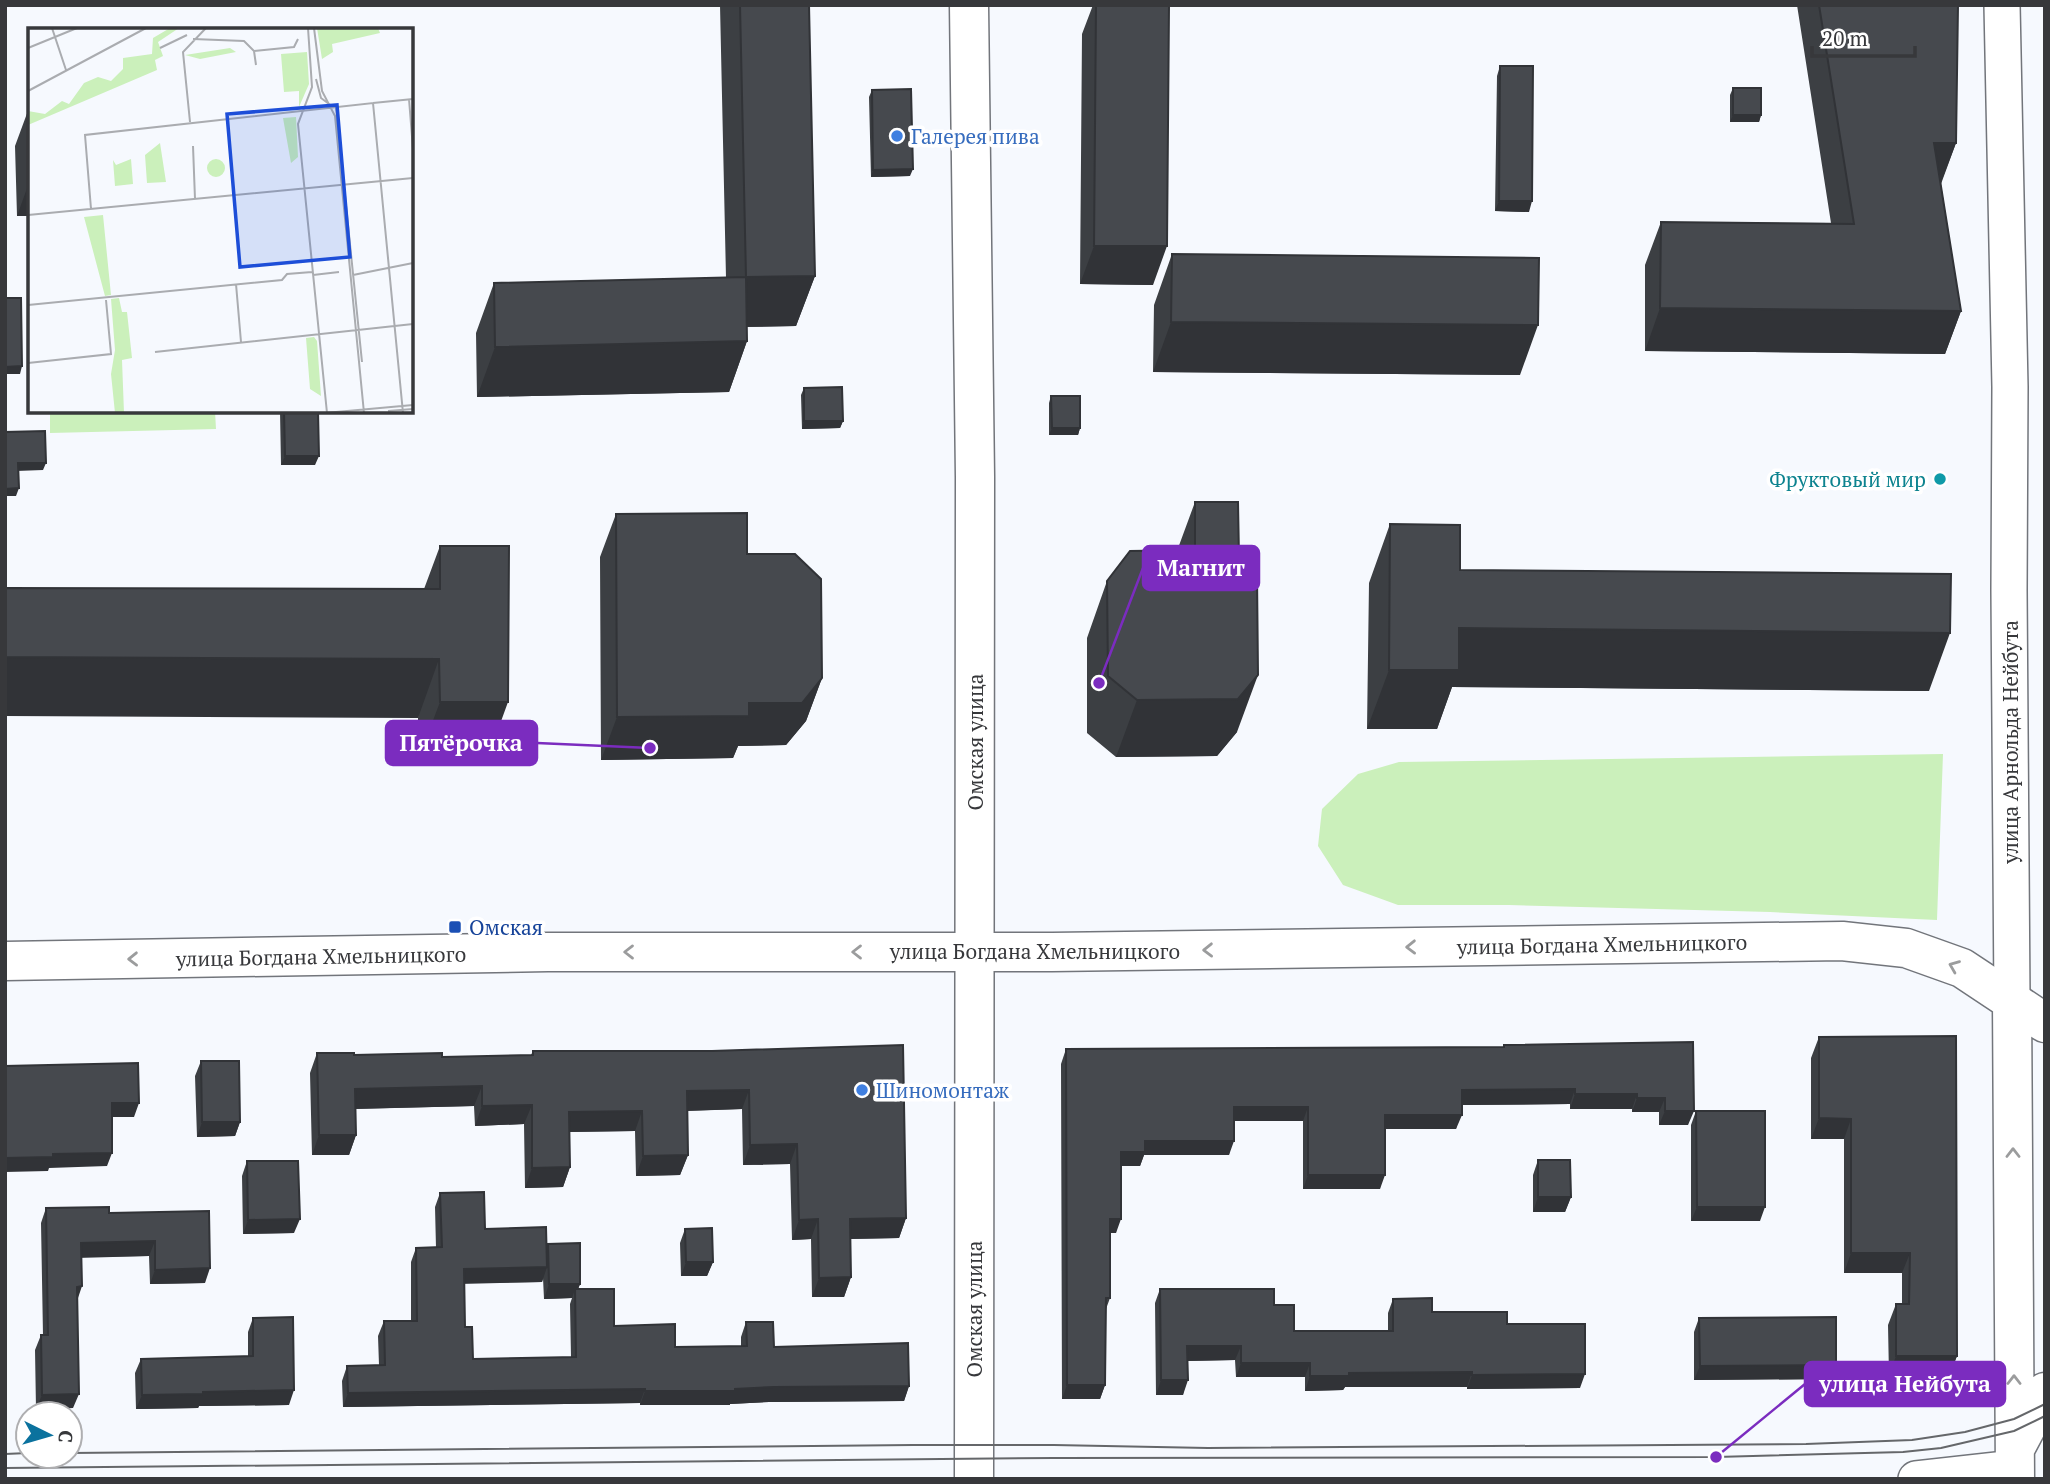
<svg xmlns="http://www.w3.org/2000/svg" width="2050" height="1484" font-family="'PT Serif',serif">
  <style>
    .green { fill: #cbf0bb }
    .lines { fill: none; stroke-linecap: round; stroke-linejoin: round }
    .minor-casing { stroke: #72757b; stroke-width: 38 }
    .secondary-casing { stroke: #72757b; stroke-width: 41 }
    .minor { stroke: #fff; stroke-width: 35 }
    .secondary { stroke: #fff; stroke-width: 38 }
    .tram { stroke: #65676a; stroke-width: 2 }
    .wall { fill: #3c3f43; fill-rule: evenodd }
    .shaded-wall { fill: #313337 }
    .building { fill: #46494e; stroke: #313337; stroke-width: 2 }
    .oneway { stroke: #9b9c9d }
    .shop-dot { fill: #3f7fe0; stroke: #fff; stroke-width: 2.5 }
    .culture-dot { fill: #0f9aa8; stroke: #fff; stroke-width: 2.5 }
    .transit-dot { fill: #1a4fb4; stroke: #fff; stroke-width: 2.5 }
    .labels { text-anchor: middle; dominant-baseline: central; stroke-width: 7; stroke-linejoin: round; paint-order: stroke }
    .shop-label { font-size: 21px; fill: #366cbe; stroke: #fff; text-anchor: start }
    .culture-label { font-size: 21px; fill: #0d838f; stroke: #fff; text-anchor: end }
    .street-label { font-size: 21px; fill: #37383b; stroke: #fff }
    .transit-label { font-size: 21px; fill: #164399; stroke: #fff; text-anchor: start }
    .inset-road { fill: none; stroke: #aaacb0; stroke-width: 2 }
    .view { fill: #1d4ed8; fill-opacity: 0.15; stroke: #1d4ed8; stroke-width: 3.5 }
    .inset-edge { fill: none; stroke: #37383b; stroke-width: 3.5 }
    .leader { fill: none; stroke: #7b2cbf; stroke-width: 2.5 }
    .callout-dot { fill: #7b2cbf; stroke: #fff; stroke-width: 2.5 }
    .callout { fill: #7b2cbf; stroke: #7b2cbf; stroke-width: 2.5 }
    .callout-label { font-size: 23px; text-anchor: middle; font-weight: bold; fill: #fff }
  </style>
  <rect width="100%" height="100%" fill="#f6f9fe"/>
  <!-- green -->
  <path class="green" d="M50 411H215L216 429 50 433Z
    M1943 754 1937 920 1770 912 1509 905H1398L1343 885 1318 846 1322 809 1358 774 1399 762Z"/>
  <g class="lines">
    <!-- minor casing -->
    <g class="minor-casing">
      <path id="minor" d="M2002 5 2010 387 2009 590 2012 1000
        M1916 1479 2015 1468"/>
    </g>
    <!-- secondary casing -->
    <g class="secondary-casing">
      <path id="secondary" d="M969 5 975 477 974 1479
        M5 961 548 952H1052L1842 941 1906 948 1962 968 2045 1023
        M2012 1000 2015 1479
        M2016 1447 2045 1392"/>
    </g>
    <!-- minor -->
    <use href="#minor" class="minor"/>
    <!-- secondary -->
    <use href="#secondary" class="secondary"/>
    <!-- tram -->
    <path class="tram" d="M70 1453 913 1445H1054L1208 1448 1806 1444 1912 1440 1965 1432 2014 1419 2045 1404
      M5 1454 28 1453
      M5 1468 1054 1458 1716 1457 1903 1452 1941 1448 2014 1431 2045 1416"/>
  </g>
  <!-- wall -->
  <path class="wall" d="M720 5H809L815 276 796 326 747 327V341L729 392 477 397 476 333 494 283 726 278Z
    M1093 5H1169L1153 285 1080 284 1082 34Z
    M1797 5H1958L1956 143 1941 184 1961 311 1945 354 1645 351V265L1661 222 1831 223Z
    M1500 66 1529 212 1495 211 1497 76Z
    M1733 88 1761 115 1759 122H1730V95Z
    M872 90 910 176 871 177 869 97Z
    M29 108H30V216H17L15 146Z
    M1172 254 1520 375 1153 372 1154 305Z
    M804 388 843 421 840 428 802 429 801 395Z
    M1051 396 1080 428 1078 435H1049V403Z
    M280 411H367L318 412 315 465H281Z
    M1195 502 1237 732 1217 756 1116 757 1087 733V638L1107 581 1177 551Z
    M616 514 822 678 806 721 786 745 738 746 733 758 601 760 600 557Z
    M1390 524 1460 570 1929 691 1452 687 1437 729H1367L1369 583Z
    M440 546 487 760H418V718L424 589Z
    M1819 1037 1957 1356 1949 1376H1889L1888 1325 1896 1304H1902V1273H1844V1139H1811V1058Z
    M1693 1042 1688 1125H1659V1112H1632V1109H1570V1104L1462 1105 1456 1129H1385L1380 1189H1303V1121H1234L1229 1155H1144L1140 1166H1121L1116 1233H1110V1298L1106 1309 1105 1385 1100 1399H1062L1061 1064 1066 1049 1503 1047Z
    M533 1051H712L906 1218 899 1238 851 1239V1277L844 1297H812L811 1239 792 1240 790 1164 743 1165 742 1109 687 1111 688 1155 680 1175 636 1176 635 1131 570 1132V1167L563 1187 525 1188 524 1124 475 1126 474 1106 355 1109 356 1135 349 1155H312L310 1073 317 1053 442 1057 531 1055Z
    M201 1061 240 1122 235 1136 197 1137 195 1076Z
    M1696 1111 1760 1221H1691V1125Z
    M1538 1160 1571 1197 1565 1212H1533V1175Z
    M247 1161 294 1233 243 1234 242 1176Z
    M440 1193 485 1229 546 1248 548 1244 580 1284 578 1289 614 1326 675 1347 741 1346V1337L746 1322 774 1347 909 1386 904 1401 769 1402 730 1404V1405H640V1403L343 1407 342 1381 347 1366 379 1365 378 1336 384 1321H411V1262L416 1248H436L435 1207ZM543 1278 544 1299 572 1298 570 1304 571 1357 473 1359 465 1327 464 1283 542 1282Z
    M46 1208 109 1213 209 1211 205 1283 150 1284 149 1256 82 1257 77 1301 73 1408 36 1409 35 1350 41 1335H43L41 1223Z
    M685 1229 713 1262 707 1276H681L680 1243Z
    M1160 1289 1274 1305 1294 1331H1388V1313L1393 1299 1432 1312 1507 1324 1580 1388 1467 1389V1387H1345L1343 1390 1305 1391V1377H1236L1235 1360 1188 1361 1183 1395H1156L1155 1303Z
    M253 1318 289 1405 199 1406 198 1408 136 1409 135 1373 141 1359 248 1357V1332Z
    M1699 1318 1836 1365 1831 1379 1694 1380V1332Z"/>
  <!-- shaded-wall -->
  <path class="shaded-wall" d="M1733 115H1761L1759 122H1730Z
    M1934 143H1956L1940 185Z
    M913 169 910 176 871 177 873 170Z
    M30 180V216H17Z
    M1499 201H1532L1529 212 1495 211Z
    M1094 246H1167L1153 285 1080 284Z
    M815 276 796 326 727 327 746 277Z
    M1660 308 1961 311 1945 354 1645 351Z
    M1171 322 1538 325 1520 375 1153 372Z
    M747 341 729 392 477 397 495 347Z
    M22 366 20 374H5V367Z
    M315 411H367L314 413Z
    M804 421H843L840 428 802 429Z
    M1052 428H1080L1078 435H1049Z
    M285 456H319L315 465H281Z
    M18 463H46L43 470 16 471Z
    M19 488 16 496H5V489Z
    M1459 628 1950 633 1929 691 1452 687 1437 729H1367L1389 670Z
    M5 657 439 659 418 718 5 716Z
    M1258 675 1237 732 1217 756 1116 757 1137 700Z
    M822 678 806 721 786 745 738 746 733 758 601 760 617 717 749 703Z
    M440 702H508L487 760H418Z
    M482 1086 474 1106 348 1109 355 1089Z
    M1575 1089 1570 1104 1456 1105 1462 1090Z
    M749 1090 742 1109 679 1111 687 1091Z
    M1575 1094H1637L1632 1109H1570Z
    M1637 1098H1665L1659 1112H1632Z
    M112 1103H139L134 1117H107Z
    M532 1105 524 1124 475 1126 482 1106Z
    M1234 1107H1308L1303 1121H1229Z
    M642 1111 635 1131 562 1132 569 1112Z
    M1665 1111H1694L1688 1125H1659Z
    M1385 1115H1462L1456 1129H1380Z
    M1819 1118 1851 1119 1844 1139H1811Z
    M202 1122H240L235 1136 197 1137Z
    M319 1135H356L349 1155H312Z
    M1145 1141H1234L1229 1155H1144L1140 1166H1116L1121 1152Z
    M797 1144 790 1164 743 1165 750 1145Z
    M112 1153 107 1166 49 1168 48 1171 5 1172V1158L53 1154Z
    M688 1155 680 1175 636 1176 643 1156Z
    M570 1167 563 1187 525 1188 532 1168Z
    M1308 1175H1385L1380 1189H1303Z
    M1538 1197H1571L1565 1212H1533Z
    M1697 1207H1765L1760 1221H1691Z
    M906 1218 899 1238 843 1239 850 1219Z
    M300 1219 294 1233 243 1234 248 1220Z
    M818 1219 811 1239 792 1240 799 1220Z
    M1110 1219H1121L1116 1233H1104Z
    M155 1241 149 1256 76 1258 81 1243Z
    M1851 1253H1910L1902 1273H1844Z
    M686 1262H713L707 1276H681Z
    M547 1267 542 1282 459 1284 464 1269Z
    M210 1268 205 1283 150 1284 155 1270Z
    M851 1277 844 1297H812L819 1278Z
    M549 1284H580L575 1297V1289L572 1298 544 1299Z
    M82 1286 77 1301V1287Z
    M1187 1346H1241L1235 1360 1182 1361Z
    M1896 1356H1957L1949 1376H1889Z
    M1241 1363H1310L1305 1377H1236Z
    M1836 1365 1831 1379 1694 1380 1700 1366Z
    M1472 1372 1467 1387H1345L1343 1390 1305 1391 1310 1376 1349 1373Z
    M1585 1374 1580 1388 1467 1389 1472 1375Z
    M1161 1380H1188L1183 1395H1156Z
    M1067 1385H1105L1100 1399H1062Z
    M909 1386 904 1401 769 1402 730 1404V1405H640L645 1391 774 1387Z
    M645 1389 640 1403 343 1407 348 1393Z
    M294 1390 289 1405 199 1406 198 1408 136 1409 142 1395 203 1392Z
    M79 1394 73 1408 36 1409 42 1395Z"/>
  <!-- building -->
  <path class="building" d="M740 5H809L815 276 746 277Z
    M1096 5H1169L1167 246H1094Z
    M1819 5H1958L1956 143H1934L1961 311 1660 308 1661 222 1854 224Z
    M1500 66H1533L1532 201H1499Z
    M1733 88H1761V115H1733Z
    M911 89 913 169 873 170 872 90Z
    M29 108H30V147Z
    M1172 254 1539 258 1538 325 1171 322Z
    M746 277 747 341 495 347 494 283Z
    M5 298H21L22 366 5 367Z
    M842 387 843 421H804V388Z
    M1051 396H1080V428H1052Z
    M284 411H318L319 456H285Z
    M45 431 46 463H18L19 488 5 489V432Z
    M1195 502H1238L1239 558 1257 575 1258 675 1238 699 1137 700 1108 676 1107 581 1130 551 1195 550Z
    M747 513V554H795L821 579 822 678 802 703H749V716L617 717 616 514Z
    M1390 524 1460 525V570L1951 574 1950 633 1459 628V670H1389Z
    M440 546H509L508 702H440L439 659 5 657V588L440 589Z
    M1956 1036 1957 1356H1896V1304H1909L1910 1253H1851V1119L1819 1118V1037Z
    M1693 1042 1694 1111H1665V1098H1637V1094H1575V1089L1462 1090V1115H1385V1175H1308V1107H1234V1141H1145V1152H1121V1219H1110V1298H1106L1105 1385H1067L1066 1049 1504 1047V1045Z
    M903 1045 906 1218 850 1219 851 1277 819 1278 818 1219 799 1220 797 1144 750 1145 749 1090 687 1091 688 1155 643 1156 642 1111 569 1112 570 1167 532 1168V1105L482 1106V1086L355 1089 356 1135H319L317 1053H354V1055L442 1053V1057L533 1055V1051H712Z
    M201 1061H239L240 1122H202Z
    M138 1063 139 1103H112V1153L53 1154V1157L5 1158V1066Z
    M1696 1111H1765V1207H1697Z
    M1538 1160H1570L1571 1197H1538Z
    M247 1161H298L300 1219 248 1220Z
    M484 1192 485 1229 546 1227 547 1267 464 1269 465 1327H472L473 1359 576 1357 575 1289H614V1326L675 1324V1347L747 1346 746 1322H773L774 1347 908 1343 909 1386 774 1387 735 1389V1391H645V1389L348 1393 347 1366 385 1365 384 1321H417L416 1248 442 1247 440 1193Z
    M109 1207V1213L209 1211 210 1268 155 1270V1241L81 1243 82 1286 77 1287 79 1394 42 1395 41 1335H48L46 1208Z
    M712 1228 713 1262H686L685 1229Z
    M580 1243V1284H549L548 1244Z
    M1160 1289H1274V1305H1294V1331H1393V1299L1432 1298V1312H1507V1324H1585V1374L1472 1375V1372L1349 1373V1376H1310V1363H1241V1346H1187L1188 1380H1161Z
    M293 1317 294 1390 203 1392V1394L142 1395 141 1359 253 1356V1318Z
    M1836 1317V1365L1700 1366 1699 1318Z"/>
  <!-- one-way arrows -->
  <defs><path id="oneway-chevron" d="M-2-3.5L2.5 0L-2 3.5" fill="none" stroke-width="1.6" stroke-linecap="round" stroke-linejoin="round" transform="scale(1.75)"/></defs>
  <g class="oneway">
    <use href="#oneway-chevron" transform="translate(1411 947) rotate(179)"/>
    <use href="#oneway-chevron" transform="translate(1208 950) rotate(179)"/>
    <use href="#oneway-chevron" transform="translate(629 952) rotate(180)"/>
    <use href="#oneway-chevron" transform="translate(857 952) rotate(-180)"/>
    <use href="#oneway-chevron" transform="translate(133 959) rotate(179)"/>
    <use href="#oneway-chevron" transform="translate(1954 966) rotate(-158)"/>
    <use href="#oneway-chevron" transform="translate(2013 1153) rotate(-90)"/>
    <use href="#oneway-chevron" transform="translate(2014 1380) rotate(-90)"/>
  </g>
  <!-- markers -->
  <g class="shop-dot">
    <circle cx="897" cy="136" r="7"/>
    <circle cx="862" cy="1090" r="7"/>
  </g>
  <circle class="culture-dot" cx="1940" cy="479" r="7"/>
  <rect class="transit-dot" x="448" y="920" width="14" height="14" rx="3.5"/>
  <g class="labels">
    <!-- shop labels -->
    <g class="shop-label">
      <text x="911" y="136">Галерея пива</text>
      <text x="876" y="1090">Шиномонтаж</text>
    </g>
    <!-- culture labels -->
    <g class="culture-label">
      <text x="1926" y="479">Фруктовый мир</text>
    </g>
    <!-- street labels -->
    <g class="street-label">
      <text transform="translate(975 742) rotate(-90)">Омская улица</text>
      <text transform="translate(2010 742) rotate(-90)">улица Арнольда Нейбута</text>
      <text transform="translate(1602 944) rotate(-1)">улица Богдана Хмельницкого</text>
      <text x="1035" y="951">улица Богдана Хмельницкого</text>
      <text transform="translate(321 956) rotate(-1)">улица Богдана Хмельницкого</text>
      <text transform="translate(974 1309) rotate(-90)">Омская улица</text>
    </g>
    <!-- transit labels -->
    <g class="transit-label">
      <text x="469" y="927">Омская</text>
    </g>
  </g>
  <!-- overview -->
  <g transform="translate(28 28)">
    <rect width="385" height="385" fill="#f6f9fe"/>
    <path d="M142 0H151L130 14 135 28 127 32 129 42 0 97V83L17 86 34 73 41 76 56 55 70 49 83 53 95 41V30L124 26 125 10ZM289 0H350L352 5 304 16 305 24 294 31ZM202 20 208 24 172 31 157 27ZM279 24 281 56 271 79V63L256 64 253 26ZM268 89 270 129 263 135 255 90ZM132 115 138 154 119 155 117 127ZM103 131 105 156 87 158 85 132 88 137ZM179 140a9 9 0 1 1 18 0a9 9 0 1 1-18 0ZM75 187 83 267 77 268 56 189ZM91 270 94 284H99L104 330 94 332 96 385H87L83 346 87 322 83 271ZM286 309 289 313 293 368 282 361 278 310Z" fill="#cbf0bb"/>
    <path class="inset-road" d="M24 0 38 42M280 0 284 59 270 96 299 385M286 0 294 63 307 88 336 385M165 11 216 13 226 23 228 37M0 20 49 0M132 20 159 7M226 23 266 19 270 11M288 51 293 70 305 79M0 63 118 0M381 71 385 121M345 75 385 71M308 79 334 334M273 83 345 75 375 385M162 94 155 24 178 0M165 118 167 171M63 181 57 107 273 83M0 187 385 150M285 247 311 244M325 247 385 235M208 256 213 314M0 277 254 252 259 246 284 244M127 324 385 296M0 335 83 326 78 272M360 383 385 381M297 385 385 377"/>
    <path class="view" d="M309 77 322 229 212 239 199 86Z"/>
    <rect width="385" height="385" class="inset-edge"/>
  </g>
  <!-- callouts -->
  <path class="leader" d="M1099 683L1143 568M650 748L537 743M1716 1457L1805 1384"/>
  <g class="callout-dot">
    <circle cx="1099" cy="683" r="7"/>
    <circle cx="650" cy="748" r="7"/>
    <circle cx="1716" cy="1457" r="7"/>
  </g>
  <g class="callout">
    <rect x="1143" y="546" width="116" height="44" rx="7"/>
    <rect x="386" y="721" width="151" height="44" rx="7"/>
    <rect x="1805" y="1362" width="200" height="44" rx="7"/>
  </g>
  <g class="callout-label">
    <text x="1201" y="576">Магнит</text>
    <text x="461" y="751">Пятёрочка</text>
    <text x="1905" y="1392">улица Нейбута</text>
  </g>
  <!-- border -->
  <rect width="2050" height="1484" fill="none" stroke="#37383b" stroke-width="14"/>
  <!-- north arrow -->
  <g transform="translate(49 1435) rotate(95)"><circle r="33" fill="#ffffff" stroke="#afafb1" stroke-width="2"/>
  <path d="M0-5L12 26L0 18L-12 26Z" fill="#0b729e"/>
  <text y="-10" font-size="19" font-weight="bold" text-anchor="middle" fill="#37383b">С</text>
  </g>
  <!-- scale -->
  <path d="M1812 46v10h103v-10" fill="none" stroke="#37383b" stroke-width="3.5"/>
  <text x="1822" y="46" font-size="21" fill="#37383b" stroke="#ffffff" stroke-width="5" paint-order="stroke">20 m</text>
</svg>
